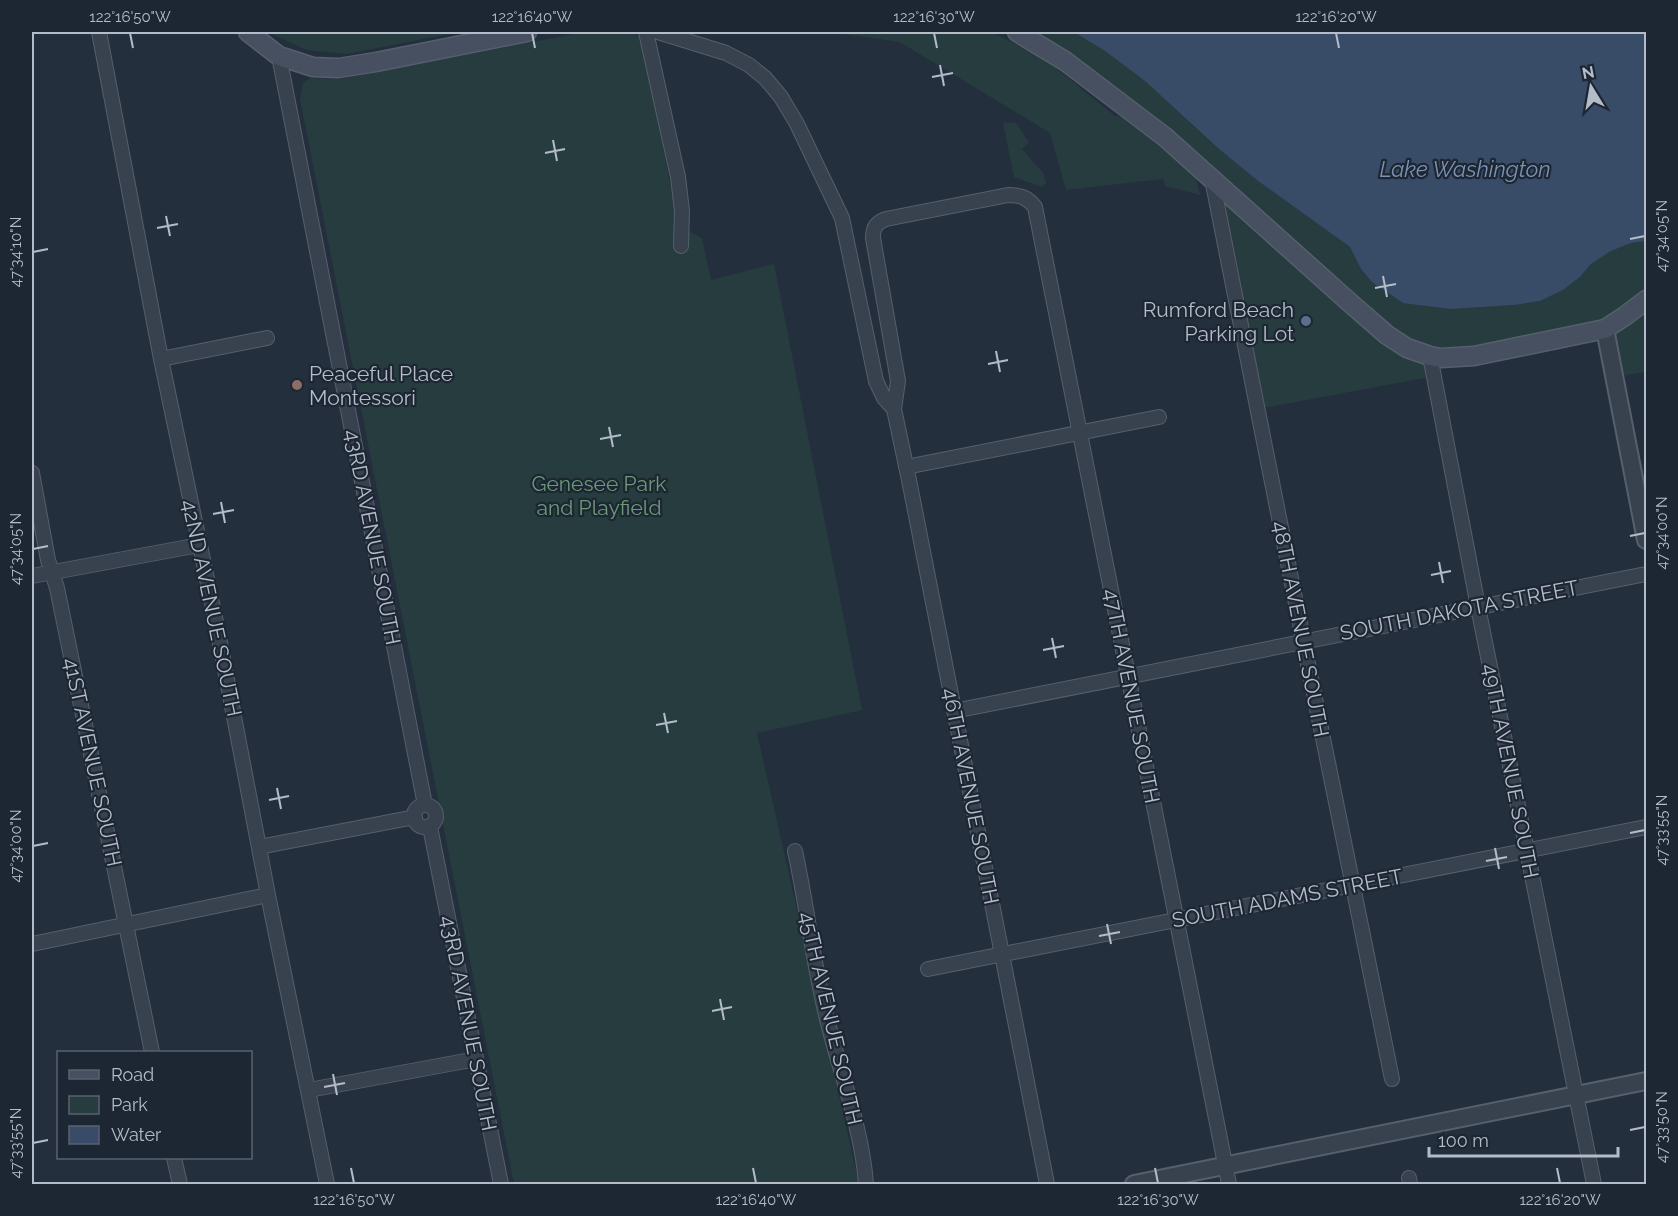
<svg xmlns="http://www.w3.org/2000/svg" width="1678" height="1216" font-family="Raleway,sans-serif">
  <style>
    .green { fill: #263c3f }
    .water { fill: #394c67 }
    .lines { fill: none; stroke-linecap: round; stroke-linejoin: round }
    .minor-casing { stroke: #565f6c; stroke-width: 16 }
    .tertiary-casing { stroke: #565f6c; stroke-width: 20 }
    .secondary-casing { stroke: #565f6c; stroke-width: 21 }
    .minor { stroke: #38414e; stroke-width: 14 }
    .tertiary { stroke: #38414e; stroke-width: 16 }
    .secondary { stroke: #465061; stroke-width: 18 }
    .ticks { fill: none; stroke: #b4bcc9; stroke-width: 2 }
    .service-dot { fill: #5c6f8a; stroke: #1d2633; stroke-width: 2 }
    .education-dot { fill: #8d6e63; stroke: #1d2633; stroke-width: 2 }
    .labels { text-anchor: middle; dominant-baseline: central; stroke-width: 4.5; stroke-linejoin: round; paint-order: stroke }
    .poi-label { font-size: 21px; fill: #b4bcc9; stroke: #1d2633; text-anchor: end }
    .park-label { font-size: 21px; fill: #6b9a76; stroke: #1d2633 }
    .street-label { font-size: 21px; fill: #b4bcc9; stroke: #1d2633 }
    .water-label { font-size: 22px; font-style: italic; fill: #7c92b1; stroke: #1d2633 }
    .neatline { fill: none; stroke: #b4bcc9; stroke-width: 2 }
    .ticks-label { font-size: 15px; text-anchor: middle; fill: #b4bcc9 }
  </style>
  <rect width="100%" height="100%" fill="#242f3e"/>
  <!-- green -->
  <path class="green" d="M267 32H459L347 54 307 50Z
    M584 32H629L642 37 678 225 702 238 711 280 774 264 862 710 757 733 859 1184H514L300 99 303 83 310 78 341 79Z
    M829 32H992L1046 60 1115 116 1123 117 1146 134 1196 177 1200 195 1165 186 1163 179 1066 190 1050 133 900 42Z
    M1026 32H1074L1105 51 1145 81 1219 149 1258 181 1350 247 1361 269 1451 309 1514 305 1540 301 1563 290 1580 277 1591 264 1611 251 1631 243 1646 241V372L1620 376 1596 326 1450 352 1430 377 1263 408 1212 170Z
    M1003 122 1016 123 1029 142 1022 149 1044 174 1046 184 1042 187 1014 177Z"/>
  <!-- water -->
  <path class="water" d="M1074 32H1646V241L1631 243 1611 251 1591 264 1580 277 1563 290 1540 301 1514 305 1451 309 1403 303 1372 282 1361 269 1350 247 1258 181 1219 149 1145 81 1105 51Z"/>
  <g class="lines">
    <!-- minor casing -->
    <g class="minor-casing">
      <path id="minor" d="M99 32 161 359 216 622 268 895 327 1184
        M646 32 678 177 682 211 681 246
        M658 32 726 53 749 65 765 78 781 97 797 124 842 218 876 381 884 398 894 409
        M279 56 425 805
        M1212 179 1306 654 1392 1079
        M1430 356 1480 617 1594 1184
        M161 359 267 338
        M906 467 1159 417
        M32 473 48 560 57 588 152 1052
        M32 576 199 545
        M954 711 1646 574
        M414 816a11 11 0 1 1 22 0a11 11 0 1 1-22 0Z
        M430 827 501 1184
        M259 847 415 817
        M795 851C807 906 813 963 827 1019 840 1073 862 1128 866 1184
        M32 944 268 895
        M928 969 1646 827
        M309 1090 476 1059
        M174 1158 180 1184
        M1409 1178 1410 1184
        M1047 1184 909 480 894 409 898 381 873 238C873 227 876 223 886 219L1008 195C1020 195 1027 197 1035 207L1229 1184"/>
    </g>
    <!-- tertiary casing -->
    <g class="tertiary-casing">
      <path id="tertiary" d="M1605 329 1646 540
        M1134 1184 1646 1081"/>
    </g>
    <!-- secondary casing -->
    <g class="secondary-casing">
      <path id="secondary" d="M248 32 279 56 313 67 339 68 376 62 527 32
        M1017 32 1065 61 1165 137 1348 301 1387 335 1407 348 1430 356 1441 358 1474 356 1605 329 1625 316 1646 300"/>
    </g>
    <!-- minor -->
    <use href="#minor" class="minor"/>
    <!-- tertiary -->
    <use href="#tertiary" class="tertiary"/>
    <!-- secondary -->
    <use href="#secondary" class="secondary"/>
  </g>
  <!-- ticks -->
  <path class="ticks" d="M130 33 133 48M532 33 535 48M934 33 937 48M1336 33 1339 48M940 65 944 86M932 77 953 73M553 140 557 161M545 153 565 149M166 216 170 236M157 228 178 224M1630 239 1645 236M33 252 48 249M1383 276 1387 297M1375 288 1396 284M996 351 1000 372M988 364 1008 360M609 427 613 447M600 439 621 435M221 502 225 523M213 514 234 510M1630 536 1645 533M33 549 48 546M1439 562 1443 583M1431 575 1451 571M1052 638 1056 658M1043 650 1064 646M664 713 668 733M656 725 677 721M277 788 281 809M269 800 289 796M1630 833 1645 830M33 846 48 843M1495 848 1499 869M1486 861 1507 857M1107 924 1111 944M1099 936 1120 932M720 999 724 1020M712 1011 732 1007M333 1074 337 1095M324 1087 345 1083M1630 1130 1645 1127M33 1143 48 1140M351 1168 354 1183M753 1168 756 1183M1155 1168 1158 1183M1557 1168 1560 1183"/>
  <!-- markers -->
  <circle class="service-dot" cx="1306" cy="321" r="6"/>
  <circle class="education-dot" cx="297" cy="385" r="6"/>
  <g class="labels">
    <!-- poi labels -->
    <g class="poi-label">
      <text x="1294" y="309">Rumford Beach<tspan x="1294" dy="24">Parking Lot</tspan></text>
      <text x="309" y="373" text-anchor="start">Peaceful Place<tspan x="309" dy="24">Montessori</tspan></text>
    </g>
    <!-- park labels -->
    <g class="park-label">
      <text x="599" y="483">Genesee Park<tspan x="599" dy="24">and Playfield</tspan></text>
    </g>
    <!-- street labels -->
    <g class="street-label">
      <text transform="translate(373 537) rotate(79)">43RD AVENUE SOUTH</text>
      <text transform="translate(212 608) rotate(78)">42ND AVENUE SOUTH</text>
      <text transform="translate(1459 610) rotate(-11)">SOUTH DAKOTA STREET</text>
      <text transform="translate(1301 629) rotate(79)">48TH AVENUE SOUTH</text>
      <text transform="translate(1132 696) rotate(79)">47TH AVENUE SOUTH</text>
      <text transform="translate(93 762) rotate(78)">41ST AVENUE SOUTH</text>
      <text transform="translate(1511 771) rotate(79)">49TH AVENUE SOUTH</text>
      <text transform="translate(971 796) rotate(79)">46TH AVENUE SOUTH</text>
      <text transform="translate(1287 898) rotate(-11)">SOUTH ADAMS STREET</text>
      <text transform="translate(831 1018) rotate(77)">45TH AVENUE SOUTH</text>
      <text transform="translate(469 1023) rotate(79)">43RD AVENUE SOUTH</text>
    </g>
    <!-- water labels -->
    <g class="water-label">
      <text x="1465" y="169">Lake Washington</text>
    </g>
  </g>
  <!-- border -->
  <rect width="1678" height="1216" fill="none" stroke="#1d2633" stroke-width="66"/>
  <!-- legend -->
  <rect x="57" y="1051" width="195" height="108" fill="#1d2633" stroke="#59626f" stroke-width="1.5"/>
  <rect x="69" y="1070" width="30" height="9" fill="#465061" stroke="#59626f" stroke-width="1.5"/>
  <text x="111" y="1081" font-size="18" fill="#b4bcc9">Road</text>
  <rect x="69" y="1096" width="30" height="18" fill="#263c3f" stroke="#59626f" stroke-width="1.5"/>
  <text x="111" y="1111" font-size="18" fill="#b4bcc9">Park</text>
  <rect x="69" y="1126" width="30" height="18" fill="#394c67" stroke="#59626f" stroke-width="1.5"/>
  <text x="111" y="1141" font-size="18" fill="#b4bcc9">Water</text>
  <!-- north arrow -->
  <g transform="translate(1591 87) rotate(349)" stroke="#1d2633" stroke-width="4.5" paint-order="stroke">
  <path d="M0-4.5L10 22L0 15L-10 22Z" fill="#b4bcc9"/>
  <text y="-9" font-size="16" font-weight="bold" text-anchor="middle" fill="#b4bcc9">N</text>
  </g>
  <!-- scale -->
  <path d="M1429 1147v9h189v-9" fill="none" stroke="#b4bcc9" stroke-width="3"/>
  <text x="1438" y="1147" font-size="18" fill="#b4bcc9" stroke="#1d2633" stroke-width="4.5" paint-order="stroke">100 m</text>
  <rect x="33" y="33" width="1612" height="1150" class="neatline"/>
  <g class="ticks-label">
    <text x="130" y="22">122°16'50"W</text>
    <text x="532" y="22">122°16'40"W</text>
    <text x="934" y="22">122°16'30"W</text>
    <text x="1336" y="22">122°16'20"W</text>
    <text transform="translate(1662 236) rotate(-90)" y="5">47°34'05"N</text>
    <text transform="translate(16 252) rotate(-90)" y="5">47°34'10"N</text>
    <text transform="translate(1662 533) rotate(-90)" y="5">47°34'00"N</text>
    <text transform="translate(16 549) rotate(-90)" y="5">47°34'05"N</text>
    <text transform="translate(1662 830) rotate(-90)" y="5">47°33'55"N</text>
    <text transform="translate(16 846) rotate(-90)" y="5">47°34'00"N</text>
    <text transform="translate(1662 1127) rotate(-90)" y="5">47°33'50"N</text>
    <text transform="translate(16 1143) rotate(-90)" y="5">47°33'55"N</text>
    <text x="354" y="1205">122°16'50"W</text>
    <text x="756" y="1205">122°16'40"W</text>
    <text x="1158" y="1205">122°16'30"W</text>
    <text x="1560" y="1205">122°16'20"W</text>
  </g>
</svg>
